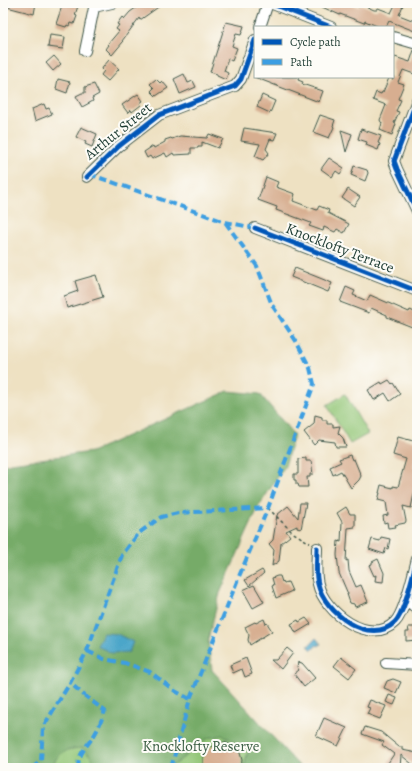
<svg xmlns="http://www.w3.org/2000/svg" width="420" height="771" font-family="Alegreya,serif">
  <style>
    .green { fill: #93c677; stroke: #598256 }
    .forest { fill: #76ab68; stroke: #4a744e }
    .water { fill: #4ba6c9; stroke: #35727e }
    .building { fill: #d7ae90 }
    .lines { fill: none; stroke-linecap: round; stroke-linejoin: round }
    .minor-casing { stroke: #3e5649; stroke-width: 12 }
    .path { stroke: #3e5649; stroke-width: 1.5; stroke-dasharray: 3 3; stroke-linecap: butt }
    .minor { stroke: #fff; stroke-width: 10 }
    .quiet { stroke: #3c9ee2; stroke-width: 4; stroke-dasharray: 8 4; stroke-linecap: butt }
    .cycleway-casing { stroke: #fdfcf7; stroke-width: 8 }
    .cycleway { stroke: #0057b8; stroke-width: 5 }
    .labels { text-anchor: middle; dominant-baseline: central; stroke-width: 4; stroke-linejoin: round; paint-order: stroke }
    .street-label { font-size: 15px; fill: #1f3d34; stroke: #fdfcf7 }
    .park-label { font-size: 15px; fill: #3c5f45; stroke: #fdfcf7 }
  </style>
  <rect width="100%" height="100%" fill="#fdfcf7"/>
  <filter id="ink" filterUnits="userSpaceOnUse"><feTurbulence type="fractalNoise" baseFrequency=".025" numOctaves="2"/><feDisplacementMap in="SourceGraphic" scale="8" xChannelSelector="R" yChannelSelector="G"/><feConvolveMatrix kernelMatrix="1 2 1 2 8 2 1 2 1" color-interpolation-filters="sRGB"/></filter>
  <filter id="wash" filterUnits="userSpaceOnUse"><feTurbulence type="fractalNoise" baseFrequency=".012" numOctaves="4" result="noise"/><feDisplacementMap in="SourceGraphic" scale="16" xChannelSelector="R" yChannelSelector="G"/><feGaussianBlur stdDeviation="0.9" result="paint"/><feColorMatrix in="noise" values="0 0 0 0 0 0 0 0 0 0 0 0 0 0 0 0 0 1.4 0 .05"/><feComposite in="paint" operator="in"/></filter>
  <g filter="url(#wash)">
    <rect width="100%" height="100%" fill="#eee1c2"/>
    <!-- green -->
    <path class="green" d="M345 394 368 434 350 444 327 405Z
      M187 716 283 756 279 768H21L103 723Z"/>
    <!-- forest -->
    <path class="forest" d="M228 391 260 394 294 435 285 466 259 506 220 593 208 640 212 670 301 768H244L248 750 223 735 208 738 170 768H101L83 748C66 749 59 751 51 768H3V465L11 463 91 452Z"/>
    <!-- water -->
    <path class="water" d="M103 633 117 634 133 642 129 652 112 653 97 646Z
      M316 638 321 644 319 646 317 645 312 650 308 646Z"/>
    <g id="blocks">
      <!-- building -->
      <path class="building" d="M3 3H36L34 14 3 6Z
        M63 3H79L75 15 77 16 74 24 70 23 69 26 67 25 66 27 56 24Z
        M143 3H164L140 20 139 18 122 41 123 42 112 55 106 49 109 45 108 44 119 31 116 29 119 25 117 24 122 17 124 19 130 12Z
        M313 3H346L359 7 361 4 374 10H377L378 8 391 13 396 3H404L399 15 417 22V32L389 21 386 27H376L377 26 365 21 364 23 340 14V15Z
        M226 22 244 26 241 35 236 34 232 46 237 48 232 61 228 59 224 71 228 73 226 80 217 76V74L210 72Z
        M50 35 65 37 63 49 48 47Z
        M414 50H417V65L414 74 403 70 398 82 404 84 398 99 401 100 396 111 399 112 394 123 396 124 392 135 380 130 382 123 381 122 380 120 386 105 373 100 376 92 381 94 382 92H383L389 78 393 79V61L395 57 410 62Z
        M54 56 61 64 53 71 46 63Z
        M109 60 119 69 108 81 101 75 104 71 102 69 103 67Z
        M184 74 188 83 193 81 196 87 180 94 174 79Z
        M254 77H299L298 80 303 82 302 84 323 91 319 102Z
        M58 79 70 82 67 93 56 89Z
        M156 79 160 83 162 81 168 88 156 96 151 91 154 88 150 84Z
        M94 84 99 94 92 98 93 101 82 107 76 96 82 93H85V87Z
        M138 94 143 101 140 103 141 105 132 112 131 110 128 113 122 105Z
        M262 95 275 101 270 113 257 107Z
        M44 104 46 109 49 108 52 114 35 121 32 109Z
        M320 115 335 120 333 126 334 127 329 138 313 132Z
        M81 127 97 134 92 147 85 144 86 142 76 137Z
        M244 128 277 133 274 140 270 139 266 149 269 153 263 160 255 156 260 144 241 141Z
        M361 129 381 136 378 143 380 144 378 150 366 145 367 142 358 139Z
        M341 130 352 134 346 152Z
        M209 134 223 139 218 148 202 142V147H198V148H191V154L174 155 173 153 167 157 165 153 152 159 150 156 147 158 144 152 153 146 154 148 165 142V140L171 138 172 139 180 136 207 138Z
        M329 158 344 168 340 174 336 171 332 177 321 169Z
        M354 166 367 170 368 173 365 181 351 175Z
        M266 177 278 182 276 187 295 194 293 201 317 210 319 206 329 210 328 213 349 224 344 233 337 229 335 232 324 227 323 231 309 226 311 223 276 210 277 207 258 200Z
        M348 189 360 197 354 206 342 198Z
        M295 268 332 283 328 292 291 277Z
        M96 275 103 297 67 308 64 296 78 291 75 281Z
        M346 287 355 291 353 295 367 301 370 295 409 312 410 310 417 313V329L387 317V315L371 308 369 313 340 302Z
        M389 380 392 384 393 383 400 394 390 401 385 393 374 400 368 390 381 382 382 384Z
        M315 415 322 417V420H327V424H333V427L340 426 338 433 343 438 346 447H336L335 442 319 440 314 445 304 432 314 424Z
        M398 437 417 442V454L413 467 417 468V480L411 508 403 506 406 521 405 523 395 525 396 527 388 528 387 522 384 523 383 516 388 515 386 502 378 500 380 493H379L381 485 393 488V486L398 487 406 459 393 455Z
        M350 455 352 460 354 459 361 476 359 480 351 488 341 471 333 475 330 467 341 462 339 459Z
        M306 458V461H311L313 474H310V477H307L308 487H299L298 484H296V480H294V474H298V459Z
        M300 503H306L301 529 297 528V526L286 531 290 536 281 543 279 561 272 566 274 550 269 544 273 540 277 515 288 506 298 518Z
        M346 507 350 514H355V527L348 528 346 561 348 560 349 571 356 587 361 585 368 602 355 607 354 604 350 603 347 594H348L339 573 337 555 338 541 341 542 342 522 337 513Z
        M381 537 390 539 388 549 386 548 384 554 369 549 372 539 380 541Z
        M378 559 384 573 383 582 375 581 376 575 374 576 369 565 372 564V562Z
        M262 570 264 573 249 586 245 580Z
        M277 576H280L282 582 283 581 284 583 288 582 292 591 276 598 272 586 274 585 272 578Z
        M254 585 264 602 253 608 243 590Z
        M306 618 311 624 296 633 291 624 298 620 299 622Z
        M264 619 266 624 267 623 272 631 250 645 248 640 249 635 245 627 255 622 256 623Z
        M408 627H417V640L406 641V632H409Z
        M287 648 293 653 281 669 271 660H276Z
        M341 657 356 669 349 678 334 666Z
        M246 658 252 674 245 677 242 669 233 673 230 665Z
        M298 662 302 663 315 678 304 687 294 674 299 670 297 667Z
        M393 679 401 682 396 693 384 688 387 681Z
        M389 695 397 698 394 705 386 702Z
        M370 700 386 706 380 719 367 714 370 708 367 707Z
        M324 718 347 728 338 746 316 736Z
        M365 727 381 732 399 747H402V750L417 753V768L401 755 400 768H392L393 766 388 763 394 754 382 745 384 742 362 734Z
        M224 742 232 745 240 753 242 760 241 768H203V756L207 750 216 743Z"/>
    </g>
  </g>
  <g filter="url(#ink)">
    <use href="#blocks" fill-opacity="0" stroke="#3e5649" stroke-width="1"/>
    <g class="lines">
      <!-- minor casing -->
      <g class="minor-casing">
        <path id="minor" d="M270 3 331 27
          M94 7 112 3
          M260 27 268 3
          M393 37 417 44
          M85 51 95 3
          M417 100 394 161 397 169 417 211
          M87 177 119 146 159 115 235 86 241 79 255 40
          M255 228 417 291
          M317 548C317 559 315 573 318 584 324 612 370 647 395 622 405 612 413 574 417 559
          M406 599 417 609
          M386 663 417 665"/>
      </g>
      <!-- path -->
      <path class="path" d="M268 508 292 532 310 543"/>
      <!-- minor -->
      <use href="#minor" class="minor"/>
      <!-- quiet -->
      <path class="quiet" d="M89 174 225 222 255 228
        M87 651 104 659 125 663 150 672 175 691 190 699
        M32 768 41 761 43 727 70 683
        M79 768C75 756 91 742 96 732 100 725 102 718 105 711L85 696 70 683 87 651 122 555 139 533 161 517 178 513 268 508
        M171 768 190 699 240 574 268 508 314 384 310 368 296 341 272 305 257 266 225 222"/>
      <!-- cycleway casing -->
      <g class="cycleway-casing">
        <path id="cycleway" d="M270 3 331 27
          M417 100 394 161 397 169 417 211
          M87 177 119 146 159 115 235 86 241 79 255 40
          M255 228 417 291
          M317 548C317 559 315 573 318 584 324 612 370 647 395 622 405 612 413 574 417 559"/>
      </g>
      <!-- cycleway -->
      <use href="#cycleway" class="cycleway"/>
    </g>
  </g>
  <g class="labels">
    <!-- street labels -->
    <g class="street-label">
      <text transform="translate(118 131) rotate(-39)">Arthur Street</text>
      <text transform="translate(340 248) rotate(21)">Knocklofty Terrace</text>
    </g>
    <!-- park labels -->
    <g class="park-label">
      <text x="201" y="746">Knocklofty Reserve</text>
    </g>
  </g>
  <!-- margin -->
  <rect width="420" height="771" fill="none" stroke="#fdfcf7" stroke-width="16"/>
  <!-- legend -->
  <rect x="254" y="26" width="140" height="52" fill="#fdfcf7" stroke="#a4b0a9"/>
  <rect x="262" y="39" width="20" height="6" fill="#0057b8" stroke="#a4b0a9"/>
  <text x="290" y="46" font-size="12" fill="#1f3d34">Cycle path</text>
  <rect x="262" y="59" width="20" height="6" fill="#3c9ee2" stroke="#a4b0a9"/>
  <text x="290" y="66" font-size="12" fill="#1f3d34">Path</text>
</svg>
